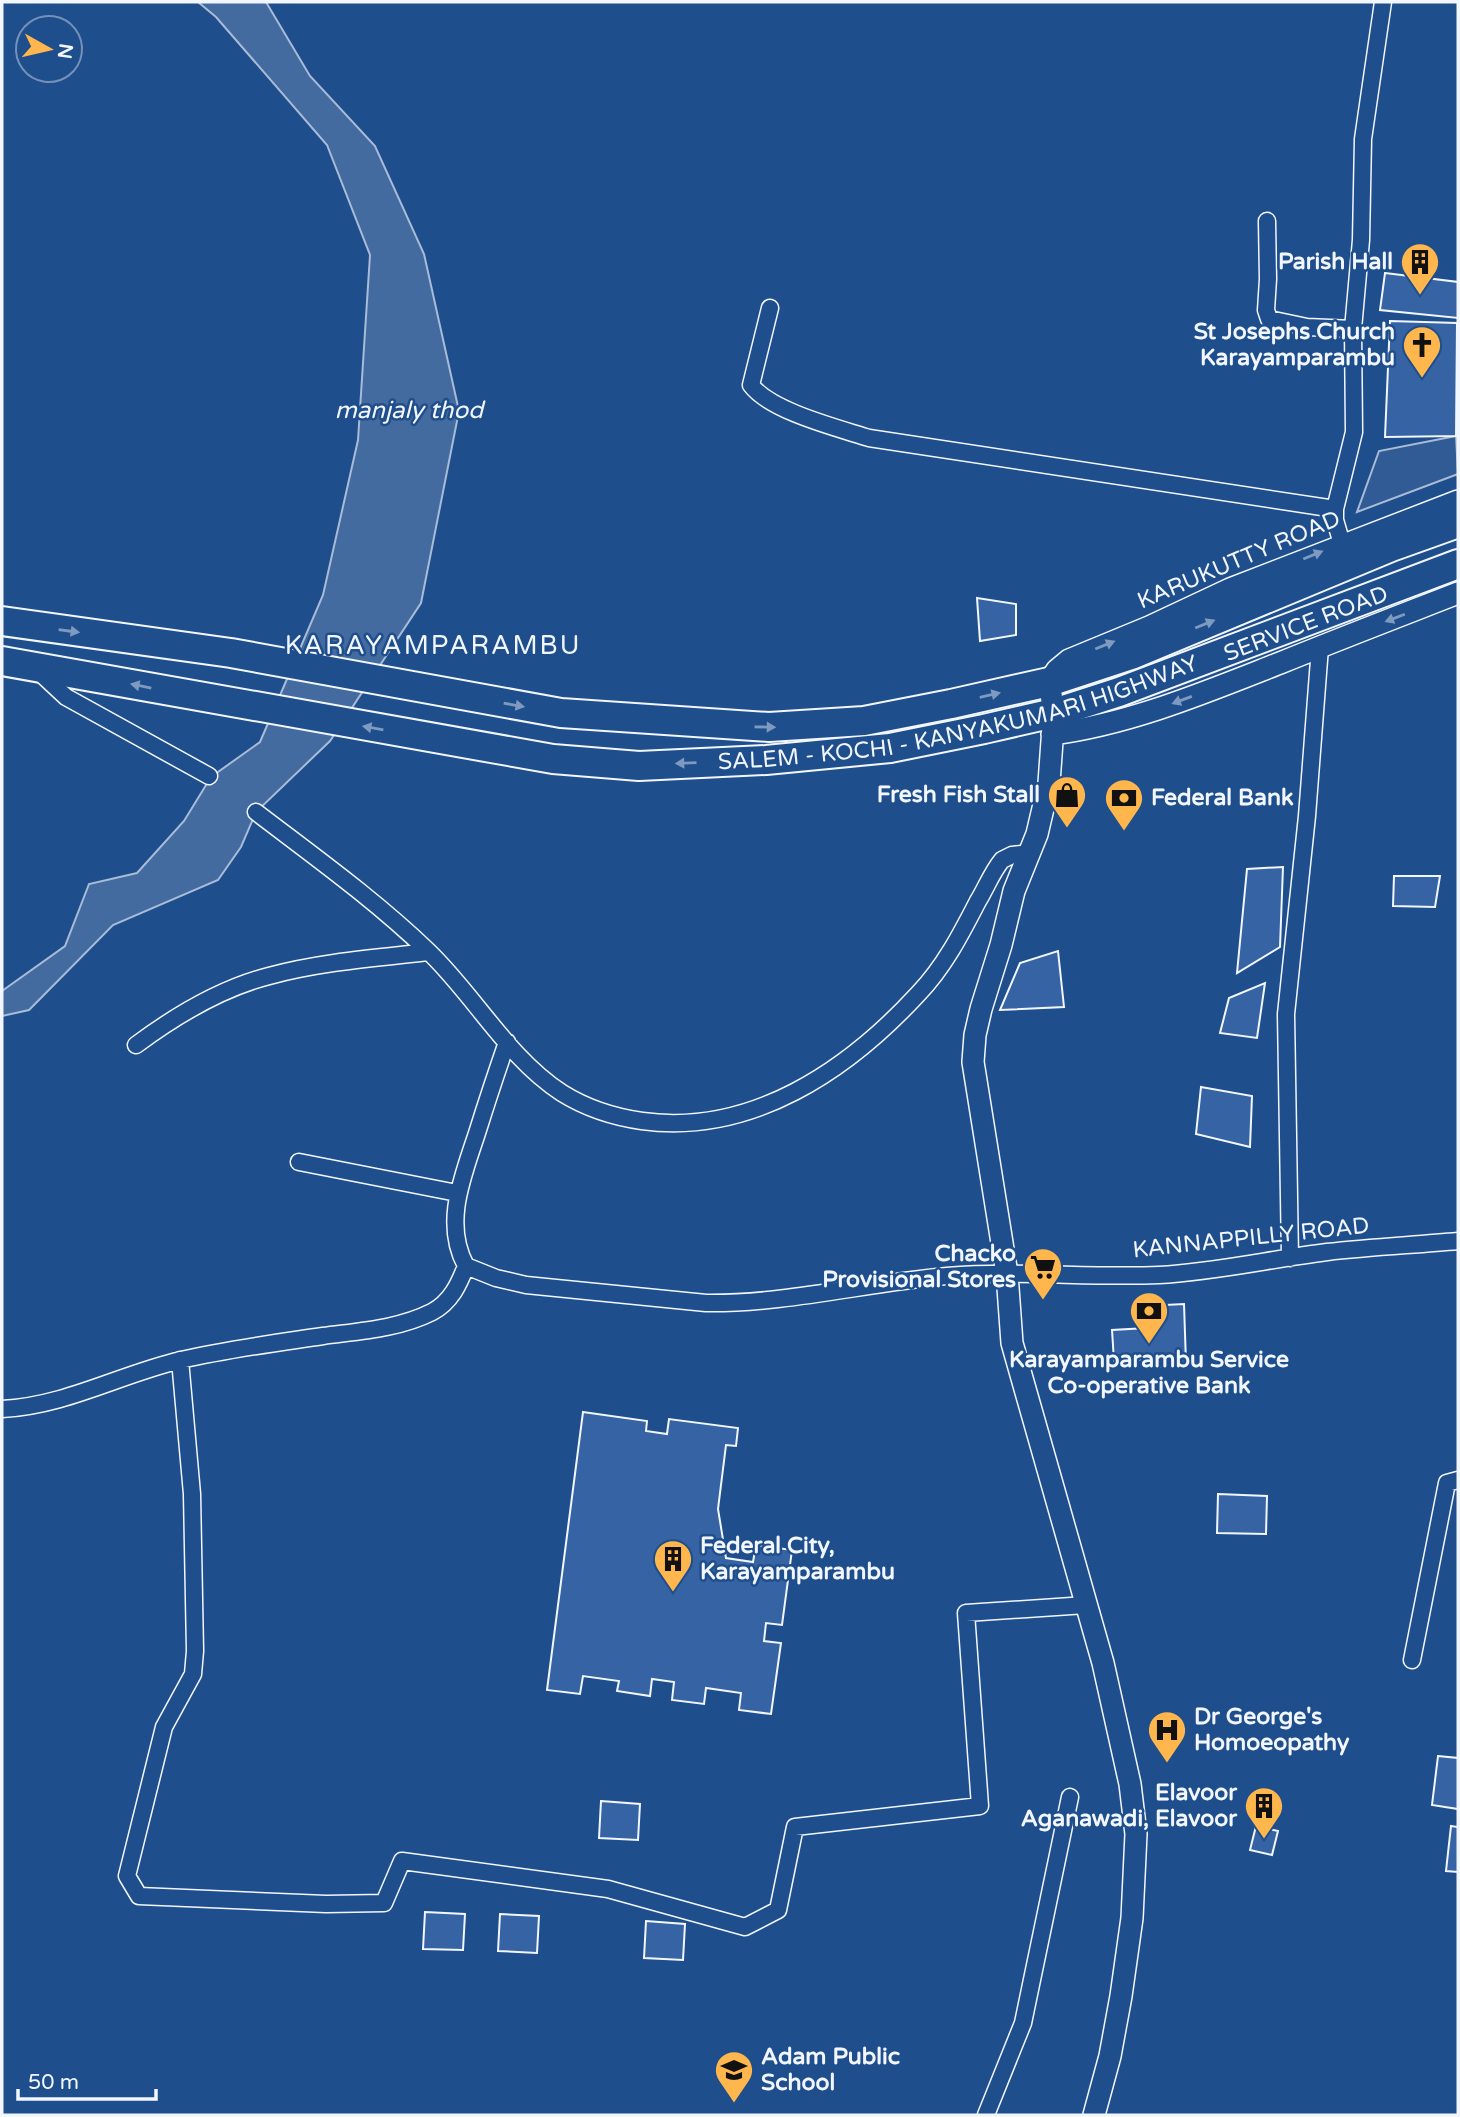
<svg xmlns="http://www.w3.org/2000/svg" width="1460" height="2117" font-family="'Varela Round',sans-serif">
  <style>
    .built { fill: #305b95; stroke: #a8bbd7; stroke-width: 2 }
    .water { fill: #446ba0; stroke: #a8bbd7; stroke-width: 2 }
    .building { fill: #3563a3; stroke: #f2f6ff; stroke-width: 2 }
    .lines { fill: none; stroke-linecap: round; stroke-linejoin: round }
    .minor-casing { stroke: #f2f6ff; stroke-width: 19 }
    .tertiary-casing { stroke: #f2f6ff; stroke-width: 24 }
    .trunk-casing { stroke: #f2f6ff; stroke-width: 32 }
    .minor { stroke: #1f4e8c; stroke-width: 16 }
    .tertiary { stroke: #1f4e8c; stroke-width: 21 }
    .trunk { stroke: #1f4e8c; stroke-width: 28 }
    .oneway { fill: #7e9ac0 }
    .labels { text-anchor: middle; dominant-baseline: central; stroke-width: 5; stroke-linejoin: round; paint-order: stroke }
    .poi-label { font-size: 23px; font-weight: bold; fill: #f2f6ff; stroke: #1f4e8c; text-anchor: end }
    .street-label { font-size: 23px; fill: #f2f6ff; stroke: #1f4e8c }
    .water-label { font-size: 24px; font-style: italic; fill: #f2f6ff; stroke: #1f4e8c }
    .quarter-label { font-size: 26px; letter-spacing: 2px; fill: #f2f6ff; stroke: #1f4e8c }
  </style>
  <rect width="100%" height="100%" fill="#1f4e8c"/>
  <!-- built -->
  <path class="built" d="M1456 436 1458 474 1357 512 1379 451Z"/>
  <!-- water -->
  <path class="water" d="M198 2H266L310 76 375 146 424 254 459 411 421 603 330 741 256 812 241 847 218 880 113 925 29 1010 2 1016V991L65 946 89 884 137 873 184 821 211 777 260 742 323 595 358 440 370 255 327 145 216 17Z"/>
  <!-- building -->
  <path class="building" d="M1385 273 1458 282V318L1380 310Z
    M1390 321 1457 323 1456 436 1385 437Z
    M977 598 1016 604V635L980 641Z
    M1283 867 1280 947 1237 973 1247 869Z
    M1394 876H1440L1435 907 1393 906Z
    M1058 951 1064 1007 1000 1010 1020 963Z
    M1265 983 1257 1038 1220 1033 1229 998Z
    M1201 1087 1252 1096 1250 1147 1196 1134Z
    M1184 1304 1186 1363 1149 1368V1359L1114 1361 1112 1330 1147 1328 1145 1306Z
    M583 1412 647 1421 646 1431 667 1434 669 1419 738 1428 736 1446 726 1445 718 1509 726 1558 753 1562 756 1545 792 1550 782 1625 766 1623 764 1641 781 1643 771 1714 739 1710 741 1693 706 1688 704 1704 672 1700 674 1682 652 1679 650 1696 617 1691 619 1681 583 1676 580 1694 547 1690Z
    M1218 1494 1267 1496 1266 1534 1217 1533Z
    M1438 1756 1458 1758V1809L1432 1805Z
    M601 1801 640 1804 638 1840 599 1838Z
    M1256 1826 1278 1831 1272 1855 1250 1850Z
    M1451 1826 1458 1827V1872L1446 1871Z
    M425 1912 465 1914 463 1950 423 1949Z
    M500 1914 539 1916 537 1953 498 1951Z
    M646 1921 685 1924 683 1960 644 1958Z"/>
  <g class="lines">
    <!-- minor casing -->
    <g class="minor-casing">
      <path id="minor" d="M1267 221 1268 279 1266 310 1269 319 1307 327 1353 329
        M770 308 751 385C770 411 838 428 869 438L1335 509
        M1342 544 1335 520V509L1354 432 1353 329 1361 240 1363 139 1383 2
        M36 669 66 697 209 776
        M256 812C315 857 375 900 428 951 475 996 507 1057 562 1093 586 1108 614 1117 642 1121 751 1136 847 1071 918 994 944 967 961 934 978 901 986 888 992 872 1002 860L1012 855 1031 853
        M507 1042C497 1071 487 1101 478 1130 464 1174 442 1222 466 1266L496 1278 526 1285 706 1303C787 1304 866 1283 947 1276 1018 1270 1088 1278 1159 1275 1215 1272 1271 1259 1327 1252 1370 1247 1414 1245 1458 1241
        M136 1045C175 1016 222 988 269 976 321 962 376 958 429 952
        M299 1162 457 1193
        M1290 1258 1286 1014 1307 816 1320 647
        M180 1360 192 1494 195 1651 193 1674 164 1727 127 1876 139 1896 326 1904 384 1903 402 1861 608 1889 745 1927 778 1910 795 1827 980 1806 966 1613 1086 1605
        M2 1409C65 1406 121 1374 181 1360 228 1349 276 1343 323 1336 360 1331 398 1329 432 1312 451 1302 459 1284 466 1266
        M1412 1660 1447 1483 1458 1480
        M986 2115 1023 2023 1070 1797"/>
    </g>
    <!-- tertiary casing -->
    <g class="tertiary-casing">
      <path id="tertiary" d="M1052 734C1130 724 1206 692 1280 663 1339 639 1399 616 1458 593
        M1094 2115 1110 2056 1121 1996 1132 1918 1136 1834 1130 1784 1103 1663 1012 1343 1007 1274 973 1062 975 1035 981 1009 1001 945 1014 891 1037 834 1049 783 1054 713 1049 682 1057 670 1069 660 1149 627 1230 589 1458 501"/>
    </g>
    <!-- trunk casing -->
    <g class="trunk-casing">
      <g id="trunk">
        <path d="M2 621 231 653 561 713 769 727 864 721 951 704 1049 682 1131 655 1391 547 1458 523"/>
        <path id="s1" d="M2 661 553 759 639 766 766 760 890 748 984 729 1054 713 1119 692 1458 564"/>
      </g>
    </g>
    <!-- minor -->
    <use href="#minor" class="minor"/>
    <!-- tertiary -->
    <use href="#tertiary" class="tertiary"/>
    <!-- trunk -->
    <use href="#trunk" class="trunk"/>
  </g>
  <!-- one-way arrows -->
  <defs><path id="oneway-solid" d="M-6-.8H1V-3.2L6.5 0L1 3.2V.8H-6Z" transform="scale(1.75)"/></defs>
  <g class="oneway">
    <use href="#oneway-solid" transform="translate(1313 555) rotate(-22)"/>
    <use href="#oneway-solid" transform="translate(1395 618) rotate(159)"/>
    <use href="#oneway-solid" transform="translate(1205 624) rotate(-22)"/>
    <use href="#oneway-solid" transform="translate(69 631) rotate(8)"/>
    <use href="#oneway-solid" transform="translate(1105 645) rotate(-22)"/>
    <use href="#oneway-solid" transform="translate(141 686) rotate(-169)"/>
    <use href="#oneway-solid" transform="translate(990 695) rotate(-13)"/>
    <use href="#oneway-solid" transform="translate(1182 700) rotate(160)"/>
    <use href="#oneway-solid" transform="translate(514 705) rotate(10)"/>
    <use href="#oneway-solid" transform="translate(765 727) rotate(1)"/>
    <use href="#oneway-solid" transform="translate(373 728) rotate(-170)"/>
    <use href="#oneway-solid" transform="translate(686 763) rotate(178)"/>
  </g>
  <!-- icons -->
  <defs>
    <g id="building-pin" transform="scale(2.0125)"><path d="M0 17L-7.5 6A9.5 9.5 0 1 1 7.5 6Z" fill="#ffb74d" stroke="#1f4e8c"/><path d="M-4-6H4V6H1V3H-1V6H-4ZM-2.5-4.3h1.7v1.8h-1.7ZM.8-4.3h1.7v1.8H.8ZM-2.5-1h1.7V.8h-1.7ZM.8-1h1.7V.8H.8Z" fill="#111"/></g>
    <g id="church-pin" transform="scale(2.0125)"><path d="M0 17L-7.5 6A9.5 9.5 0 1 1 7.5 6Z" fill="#ffb74d" stroke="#1f4e8c"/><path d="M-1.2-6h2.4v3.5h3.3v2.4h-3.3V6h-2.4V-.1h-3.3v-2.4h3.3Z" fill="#111"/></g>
    <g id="shop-pin" transform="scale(2.0125)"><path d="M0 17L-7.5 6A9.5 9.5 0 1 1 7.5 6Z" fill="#ffb74d" stroke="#1f4e8c"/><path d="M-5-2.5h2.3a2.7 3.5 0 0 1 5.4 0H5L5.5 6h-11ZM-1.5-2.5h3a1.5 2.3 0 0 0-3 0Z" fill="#111"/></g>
    <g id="bank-pin" transform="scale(2.0125)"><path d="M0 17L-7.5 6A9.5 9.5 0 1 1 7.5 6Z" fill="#ffb74d" stroke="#1f4e8c"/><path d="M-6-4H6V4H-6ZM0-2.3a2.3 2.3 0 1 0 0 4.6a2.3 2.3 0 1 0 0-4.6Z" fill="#111"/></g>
    <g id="supermarket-pin" transform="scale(2.0125)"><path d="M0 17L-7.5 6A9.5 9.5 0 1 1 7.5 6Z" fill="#ffb74d" stroke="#1f4e8c"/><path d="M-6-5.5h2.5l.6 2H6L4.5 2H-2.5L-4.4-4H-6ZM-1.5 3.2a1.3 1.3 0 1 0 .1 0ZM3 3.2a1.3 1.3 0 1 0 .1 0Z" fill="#111"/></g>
    <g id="hospital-pin" transform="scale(2.0125)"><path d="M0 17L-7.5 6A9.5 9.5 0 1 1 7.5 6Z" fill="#ffb74d" stroke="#1f4e8c"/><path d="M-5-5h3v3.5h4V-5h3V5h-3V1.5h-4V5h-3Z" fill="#111"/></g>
    <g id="school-pin" transform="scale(2.0125)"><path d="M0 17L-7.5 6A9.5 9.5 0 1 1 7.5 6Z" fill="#ffb74d" stroke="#1f4e8c"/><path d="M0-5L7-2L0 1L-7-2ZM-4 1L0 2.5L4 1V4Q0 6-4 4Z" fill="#111"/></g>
  </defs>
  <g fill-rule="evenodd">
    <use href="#building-pin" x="1420" y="262"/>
    <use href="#church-pin" x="1422" y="345"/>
    <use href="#shop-pin" x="1067" y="795"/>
    <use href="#bank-pin" x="1124" y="798"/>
    <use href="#supermarket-pin" x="1043" y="1267"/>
    <use href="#bank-pin" x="1149" y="1311"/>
    <use href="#building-pin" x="673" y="1559"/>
    <use href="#hospital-pin" x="1167" y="1730"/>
    <use href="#building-pin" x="1264" y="1806"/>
    <use href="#school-pin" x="734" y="2070"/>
  </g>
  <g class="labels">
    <!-- poi labels -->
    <g class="poi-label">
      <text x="1393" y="262">Parish Hall</text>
      <text x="1395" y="332">St Josephs Church<tspan x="1395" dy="26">Karayamparambu</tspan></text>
      <text x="1040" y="795">Fresh Fish Stall</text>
      <text x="1151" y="798" text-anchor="start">Federal Bank</text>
      <text x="1016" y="1254">Chacko<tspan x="1016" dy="26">Provisional Stores</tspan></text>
      <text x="1149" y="1360" text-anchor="middle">Karayamparambu Service<tspan x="1149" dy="26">Co-operative Bank</tspan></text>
      <text x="700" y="1546" text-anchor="start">Federal City,<tspan x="700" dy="26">Karayamparambu</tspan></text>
      <text x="1194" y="1717" text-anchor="start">Dr George's<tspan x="1194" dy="26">Homoeopathy</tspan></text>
      <text x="1237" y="1793">Elavoor<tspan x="1237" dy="26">Aganawadi, Elavoor</tspan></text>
      <text x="761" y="2057" text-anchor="start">Adam Public<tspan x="761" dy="26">School</tspan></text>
    </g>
    <!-- street labels -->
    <g class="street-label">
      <text transform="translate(1239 560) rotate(-23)">KARUKUTTY ROAD</text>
      <text transform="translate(1306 624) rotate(-21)">SERVICE ROAD</text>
      <text stroke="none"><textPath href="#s1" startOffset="971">SALEM - KOCHI - KANYAKUMARI HIGHWAY</textPath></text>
      <text transform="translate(1251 1238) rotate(-6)">KANNAPPILLY ROAD</text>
    </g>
    <!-- water labels -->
    <g class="water-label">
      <text x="409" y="410">manjaly thod</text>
    </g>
    <!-- quarter labels -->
    <g class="quarter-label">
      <text x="433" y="645">KARAYAMPARAMBU</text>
    </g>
  </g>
  <!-- border -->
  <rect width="1460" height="2117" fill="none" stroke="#f2f6ff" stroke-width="7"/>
  <!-- north arrow -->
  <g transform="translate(49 49) rotate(98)"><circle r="33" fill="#1f4e8c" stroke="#7391ba" stroke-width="2"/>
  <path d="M0-5L12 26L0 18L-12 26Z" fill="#ffb74d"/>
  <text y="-10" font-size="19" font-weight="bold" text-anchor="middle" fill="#f2f6ff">N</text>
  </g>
  <!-- scale -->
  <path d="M18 2089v10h138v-10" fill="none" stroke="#f2f6ff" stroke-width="3.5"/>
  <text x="28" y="2089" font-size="21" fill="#f2f6ff" stroke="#1f4e8c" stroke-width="5" paint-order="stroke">50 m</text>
</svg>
